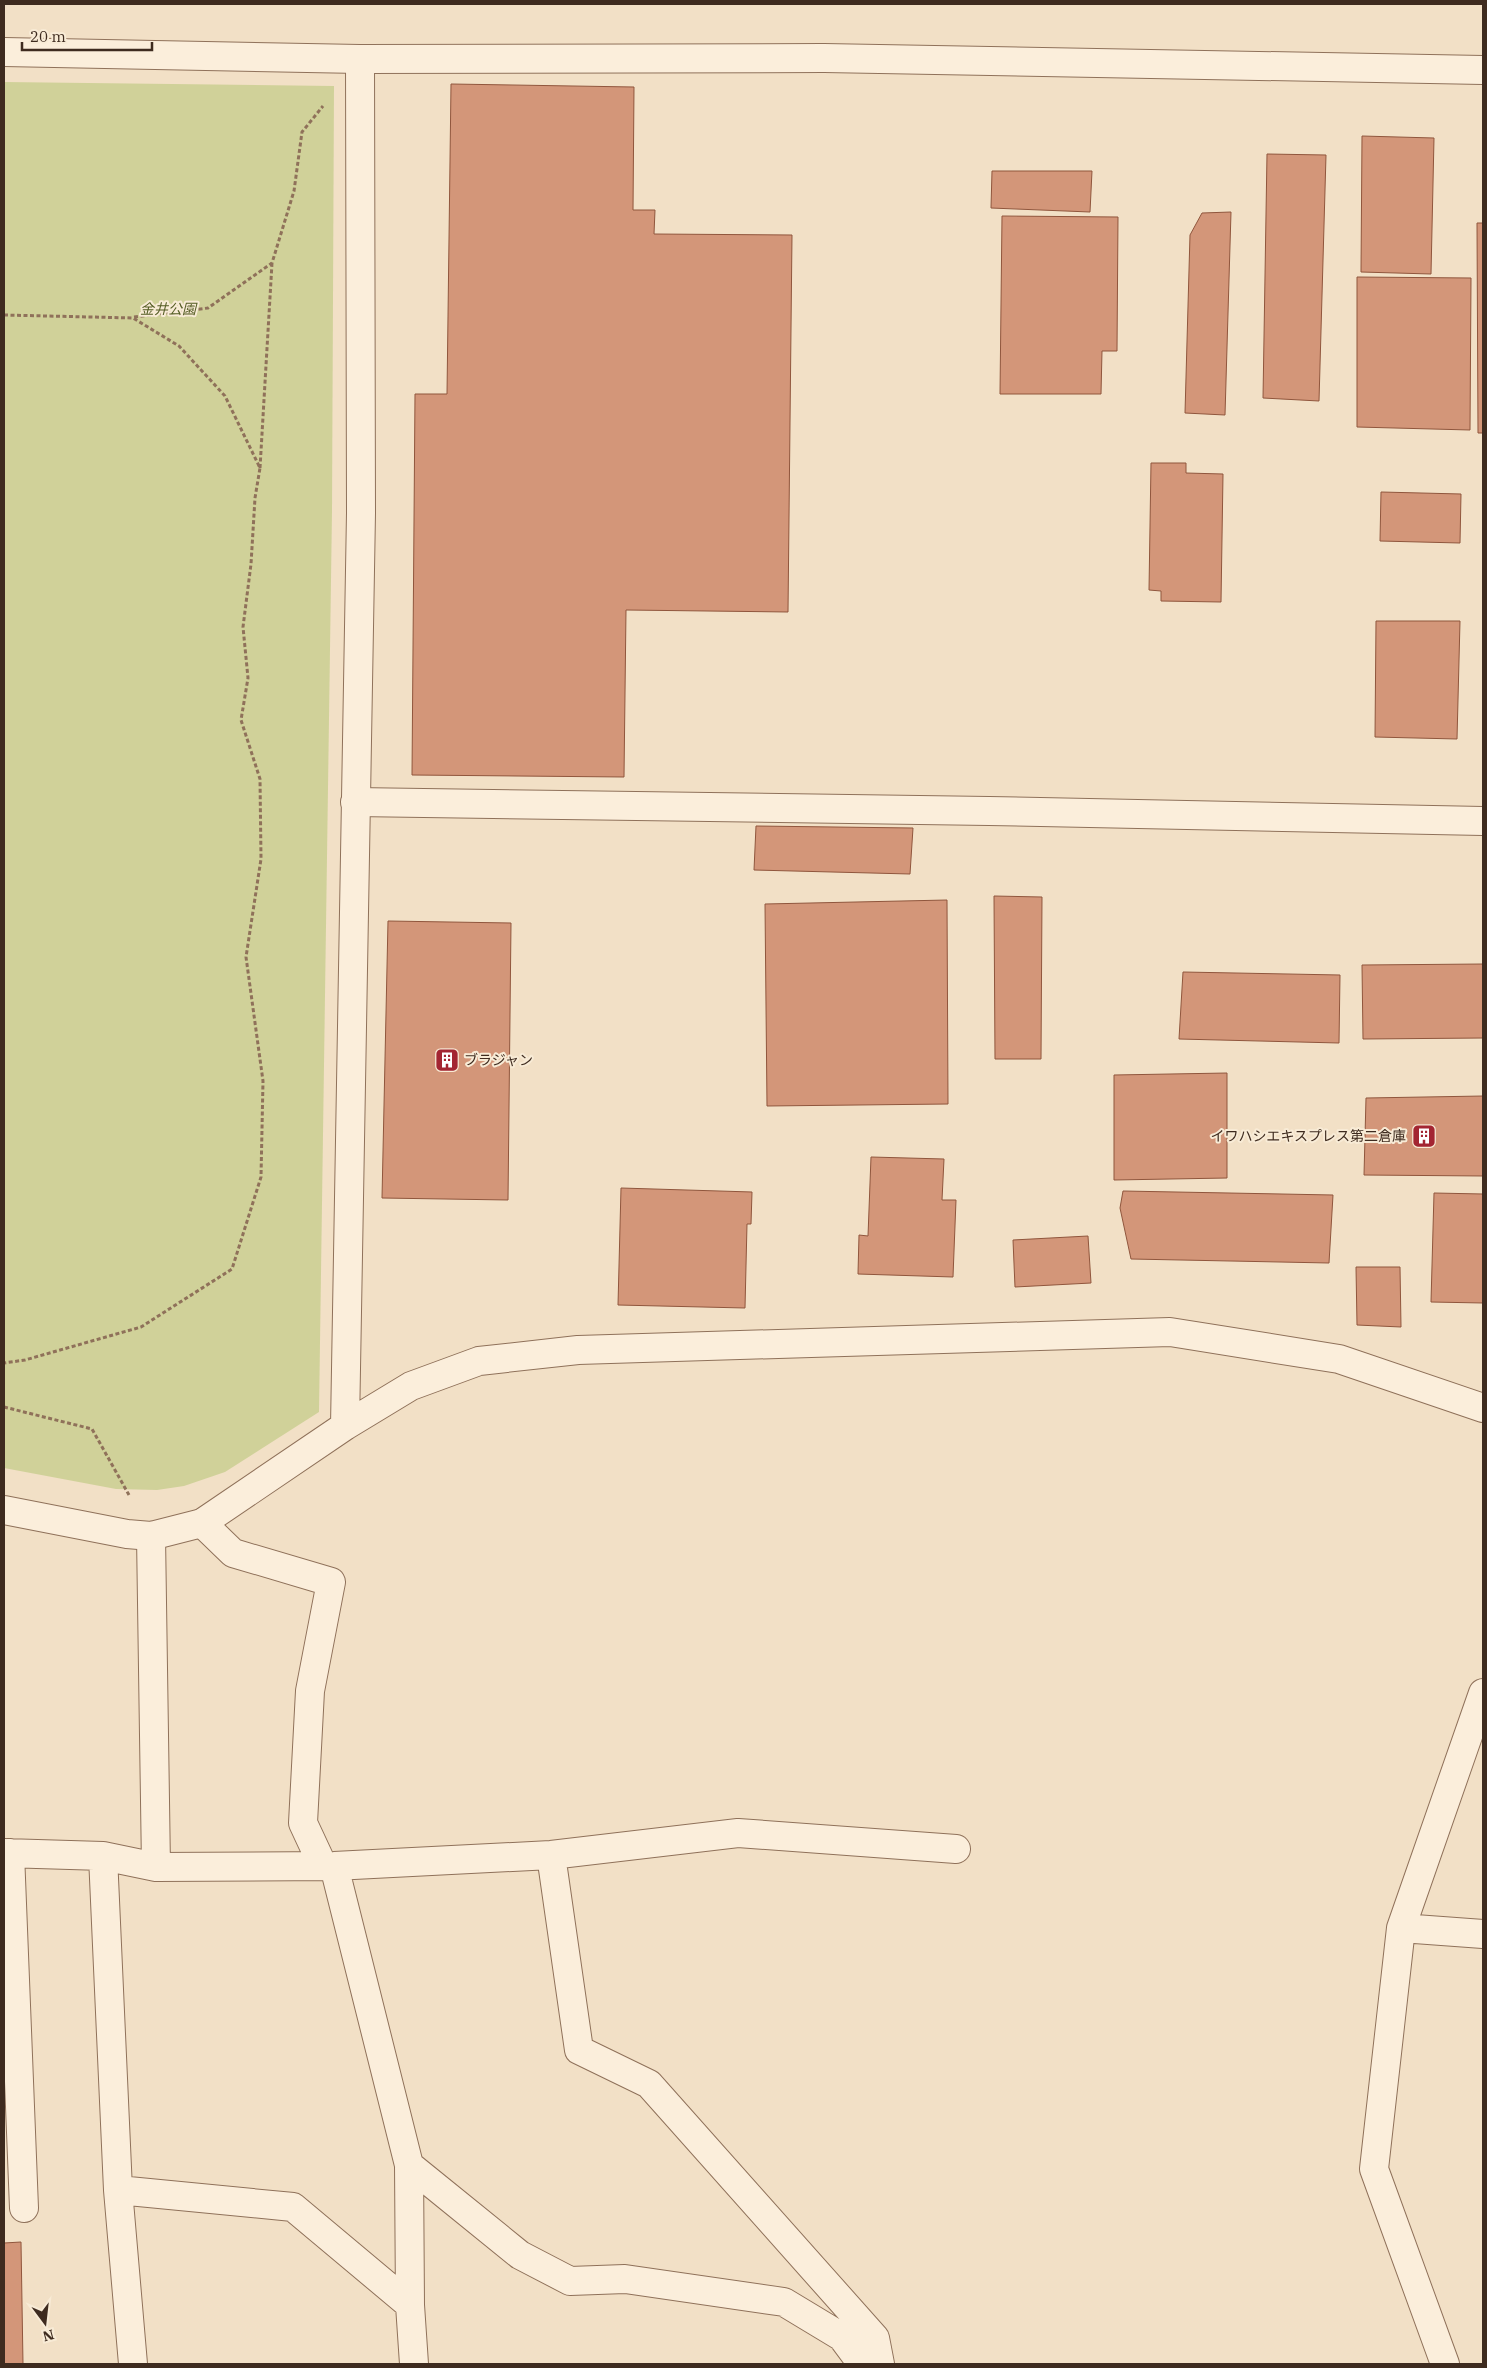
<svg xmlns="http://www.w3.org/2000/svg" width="1487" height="2368" font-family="'IBM Plex Serif','Noto Sans JP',serif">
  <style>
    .green { fill: #d0d199 }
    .building { fill: #d39679; stroke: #90563d }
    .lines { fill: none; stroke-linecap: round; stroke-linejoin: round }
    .minor-casing { stroke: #8f715a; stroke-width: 30 }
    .tertiary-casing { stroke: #8f715a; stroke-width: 30 }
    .path { stroke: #8f715a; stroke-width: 3; stroke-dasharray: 4 2.5; stroke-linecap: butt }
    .minor { stroke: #fbeedb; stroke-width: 28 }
    .tertiary { stroke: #fbeedb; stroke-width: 28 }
    .labels { text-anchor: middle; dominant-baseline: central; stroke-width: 4; stroke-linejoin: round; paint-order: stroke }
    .park-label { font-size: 14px; font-style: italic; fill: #545c24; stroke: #f8ebd6 }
    .poi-label { font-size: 14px; fill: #3e2b1f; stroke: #f8ebd6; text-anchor: start }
  </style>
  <rect width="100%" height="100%" fill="#f2e0c6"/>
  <!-- green -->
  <path class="green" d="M4 82 334 86 332 511 319 1412 225 1472 184 1486 157 1490 116 1489 4 1468Z"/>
  <!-- building -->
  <path class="building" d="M451 84 634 87 633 210H655L654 234 792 235 788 612 626 610 624 777 412 775 415 394H447Z
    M1362 136 1434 138 1431 274 1361 272Z
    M1267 154 1326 155 1319 401 1263 398Z
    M992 171H1092L1090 212 991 208Z
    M1231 212 1225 415 1185 413 1190 235 1202 213Z
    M1002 216 1118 217 1117 351H1102L1101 394H1000Z
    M1477 223H1483V433H1478Z
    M1357 277 1471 278 1470 430 1357 427Z
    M1151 463H1186V473L1223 474 1221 602 1161 601V591L1149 590Z
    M1381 492 1461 494 1460 543 1380 541Z
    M1376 621H1460L1457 739 1375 737Z
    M756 826 913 828 910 874 754 870Z
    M994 896 1042 897 1041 1059H995Z
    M947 900 948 1104 767 1106 765 904Z
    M388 921 511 923 508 1200 382 1198Z
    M1483 964V1038L1363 1039 1362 965Z
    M1183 972 1340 975 1339 1043 1179 1039Z
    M1227 1073V1178L1114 1180V1075Z
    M1483 1096V1176L1364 1175 1366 1098Z
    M871 1157 944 1159 942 1200H956L953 1277 858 1274 859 1235 868 1236Z
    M621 1188 752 1192 751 1224H747L745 1308 618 1305Z
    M1123 1191 1333 1195 1329 1263 1131 1259 1120 1208Z
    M1434 1193 1483 1194V1303L1431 1302Z
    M1088 1236 1091 1283 1015 1287 1013 1240Z
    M1356 1267H1400L1401 1327 1357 1325Z
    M21 2242 23 2364H4V2243Z"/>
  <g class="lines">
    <!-- minor casing -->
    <g class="minor-casing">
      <path id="minor" d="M4 52 360 59
        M355 802 989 811 1483 821
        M202 1523 233 1553 331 1582 310 1691 303 1823 323 1866
        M151 1536 156 1867
        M4 1853 103 1856 156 1867 334 1866 551 1855 738 1833 956 1849
        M10 1853 24 2208
        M551 1855 579 2050 649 2084 875 2338 880 2364
        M103 1856 118 2190 133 2364
        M334 1866 409 2165 520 2255 570 2281 625 2279 784 2302 842 2337 862 2364
        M1401 1928 1483 1934
        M409 2165 410 2305
        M118 2190 293 2207 410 2305 414 2364
        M1445 2364 1374 2169 1401 1928 1483 1693"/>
    </g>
    <!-- tertiary casing -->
    <g class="tertiary-casing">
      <path id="tertiary" d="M345 1426 411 1386 479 1361 578 1350 1170 1332 1339 1359 1483 1408
        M4 1510 127 1534 151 1536 202 1523 345 1426 361 513 360 59 824 58 1483 70"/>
    </g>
    <!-- path -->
    <path class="path" d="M4 315 133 318 179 346 225 396 260 468 255 498 251 564 243 627 248 678 241 720 260 779 261 859 246 957 263 1081 261 1177 232 1269 141 1327 25 1360 4 1363
      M134 317 208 308 272 263 294 191 302 132 323 106
      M260 468 272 263
      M4 1407 92 1429 129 1495"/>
    <!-- minor -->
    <use href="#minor" class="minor"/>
    <!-- tertiary -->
    <use href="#tertiary" class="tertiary"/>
  </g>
  <!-- icons -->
  <defs>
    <g id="building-square" transform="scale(1.25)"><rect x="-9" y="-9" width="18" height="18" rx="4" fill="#a32532" stroke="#f8ebd6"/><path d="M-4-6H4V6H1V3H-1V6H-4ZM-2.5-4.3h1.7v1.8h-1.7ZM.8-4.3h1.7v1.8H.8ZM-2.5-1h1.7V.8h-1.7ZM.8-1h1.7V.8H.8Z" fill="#fff"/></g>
  </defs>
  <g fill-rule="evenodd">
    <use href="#building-square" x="447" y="1060"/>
    <use href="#building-square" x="1424" y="1136"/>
  </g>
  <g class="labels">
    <!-- park labels -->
    <g class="park-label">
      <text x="168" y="309">金井公園</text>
    </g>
    <!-- poi labels -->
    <g class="poi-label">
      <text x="464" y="1060">ブラジャン</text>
      <text x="1406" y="1136" text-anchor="end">イワハシエキスプレス第二倉庫</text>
    </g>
  </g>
  <!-- border -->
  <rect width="1487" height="2368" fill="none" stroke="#3e2b1f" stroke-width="10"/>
  <!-- north arrow -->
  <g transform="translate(45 2323) rotate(165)" stroke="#f8ebd6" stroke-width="4" paint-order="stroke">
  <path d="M0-4L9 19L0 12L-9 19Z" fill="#3e2b1f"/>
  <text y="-8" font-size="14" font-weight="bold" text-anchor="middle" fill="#3e2b1f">N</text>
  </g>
  <!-- scale -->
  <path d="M22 42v8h130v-8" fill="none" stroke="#3e2b1f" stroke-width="2.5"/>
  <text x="30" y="42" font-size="15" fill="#3e2b1f" stroke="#f8ebd6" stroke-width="4" paint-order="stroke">20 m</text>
</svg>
